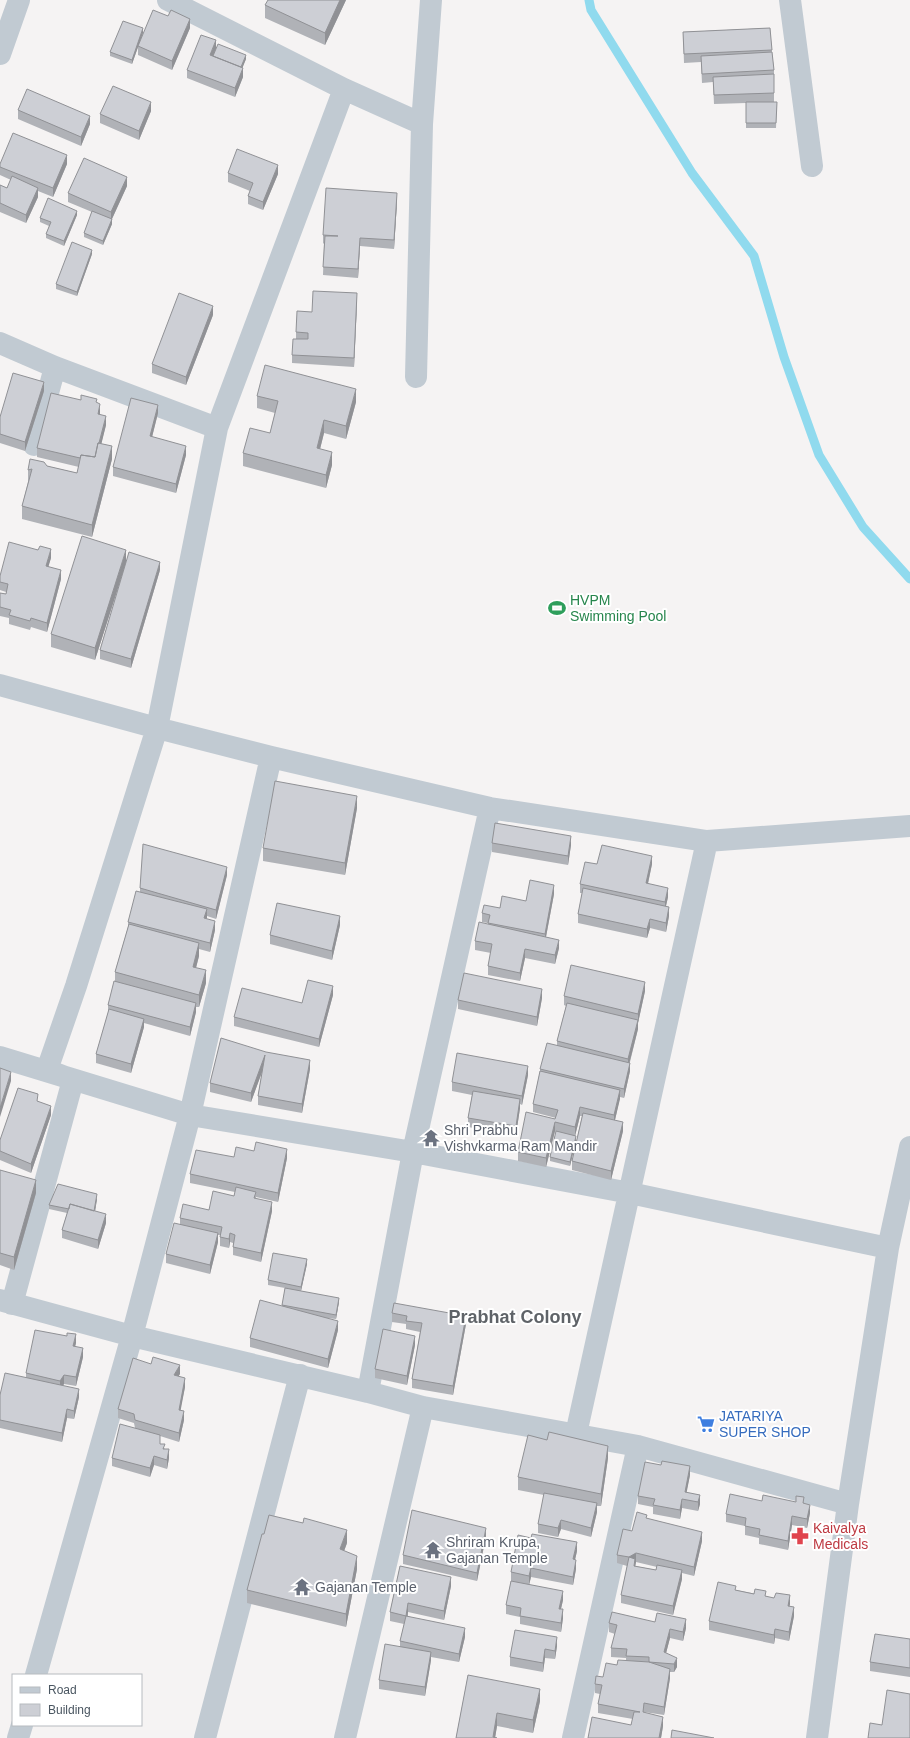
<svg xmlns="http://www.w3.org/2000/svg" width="910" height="1738" font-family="Helvetica,sans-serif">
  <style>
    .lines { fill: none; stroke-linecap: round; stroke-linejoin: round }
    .stream { stroke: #90daee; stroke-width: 9 }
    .minor { stroke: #c1cad2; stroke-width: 22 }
    .wall { fill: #b0b2b7; fill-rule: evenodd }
    .shaded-wall { fill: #909195 }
    .building { fill: #cdcfd5; stroke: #909195 }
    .labels { text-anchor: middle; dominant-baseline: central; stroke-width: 4; stroke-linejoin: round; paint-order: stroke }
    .leisure-label { font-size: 14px; fill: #27864d; stroke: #fff; text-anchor: start }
    .worship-label { font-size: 14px; fill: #5b616d; stroke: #fff; text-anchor: start }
    .shop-label { font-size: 14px; fill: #366cbe; stroke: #fff; text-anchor: start }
    .health-label { font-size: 14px; fill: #be3a42; stroke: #fff; text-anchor: start }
    .district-label { font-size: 18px; font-weight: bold; fill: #5f6368; stroke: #fff }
  </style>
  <rect width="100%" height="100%" fill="#f5f3f3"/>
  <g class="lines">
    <!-- stream -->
    <path class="stream" d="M589 0 591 10 692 173 754 256 784 357 819 455 863 527 910 579"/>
    <!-- minor -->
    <path class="minor" d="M168 0 344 89 422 124
      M790 0 812 166
      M0 54 19 0
      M0 343 55 367 217 428
      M416 377 422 124 431 0
      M34 445 55 367
      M0 685 157 728 271 757 490 808 707 841 910 826
      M0 1057 190 1115 413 1152 630 1193 888 1248
      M0 1300 132 1336 368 1392 423 1407 638 1446 848 1504
      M12 1304 73 1080 47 1070 76 986 157 728 217 428 344 89
      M368 1392 413 1152 490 808
      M576 1434 707 841
      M36 1675 132 1336 190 1115 271 757
      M18 1738 22 1725
      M205 1738 300 1375
      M345 1738 423 1407
      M573 1738 638 1446
      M817 1738 848 1504 888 1248 910 1147"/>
  </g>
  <!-- wall -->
  <path class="wall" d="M346 0 325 45 265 18V5Z
    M190 28 172 70 138 55V47L132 64 110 56V52L143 33 140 41Z
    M770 28 772 52 774 70V102H777L776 128H746V103L714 104 713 82 702 83 701 62 684 63 683 32Z
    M216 49 213 56 246 59 242 68 243 77 235 97 187 78V70Z
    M18 110 90 124 81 146 18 119Z
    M151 111 139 140 100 123V114Z
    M0 164H67L53 197 38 191V197L26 223 0 212V185L7 188 11 180 0 175Z
    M228 173 278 174 263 210 248 204V196L250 191 228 182Z
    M127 186 112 219V224L103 245 84 237V233L92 212 68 202V193Z
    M397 202 394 249 360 246 358 278 323 275 324 244 323 243V235Z
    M77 215 64 246 46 238V234L49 226 40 222V218Z
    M92 254 77 296 56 289V284Z
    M357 302 354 367 292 363V355L296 339V332Z
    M213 315 186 385 152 373V364Z
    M44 391 25 451 0 443V417Z
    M257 396 356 402 346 439 324 433 320 449 332 465 326 488 243 466V453L270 433 275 413 257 408Z
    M81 400 97 403 100 413V414L106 425 101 444 112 459 92 537 22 519V506L28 482V470L47 466 77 473 79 467 37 457V448Z
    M158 413 152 437 186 455 176 493 113 476V467Z
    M51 558 48 566 61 579 47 632 31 627 30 630 9 624V618L0 616V593L6 594V592L0 590V576Z
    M126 563 95 660 51 647V634Z
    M160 570 131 668 100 659V650Z
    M357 808 345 875 263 861V848Z
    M492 843 571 845 568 865 492 852Z
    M597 864H652L648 884 668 897 666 906 669 916 666 932 650 928 647 938 578 923V914L582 893H580V884Z
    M227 875 216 919 207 916 206 919 215 930 210 952 199 949V956L196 968 206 983 199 1007H196V1012L190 1036 144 1023V1027L131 1073 96 1063V1054L108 1013V1005L115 981V972L128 927V922L140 892V888Z
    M554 894 546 937 559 948 555 964 525 958 520 981 488 975V966L491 953 475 950V941L488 924V923L482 922V913Z
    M340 925 332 960 270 944V935Z
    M645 991 638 1023V1029L630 1062V1071L624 1098 620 1097 615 1120 623 1131 611 1180 572 1170V1161L582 1116H580L575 1136 576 1141 570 1166 550 1161V1157L556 1132 555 1131 546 1167 518 1161V1152L555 1119 556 1118 533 1112V1104L540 1071V1069L557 1045V1041L566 1006 564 1005V996Z
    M333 995 319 1047 234 1026V1017L302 1003Z
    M542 998 537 1026 458 1009V1000Z
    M221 1038 310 1069 302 1113 258 1105V1096L262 1072 251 1102 210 1092V1083Z
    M528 1075 522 1105 520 1104V1108L516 1135 468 1127V1118L472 1095 452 1091V1082Z
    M38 1101 51 1115 31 1173 0 1160V1140Z
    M254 1151 287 1158 278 1202 256 1197V1199L272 1211 261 1262 233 1255V1243L230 1242 229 1248 220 1246V1235H218V1242L210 1274 166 1263V1254L180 1224V1218L209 1210 234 1196 235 1192 190 1183V1174L234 1157Z
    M0 1170 36 1193 14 1270 0 1265Z
    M97 1199 95 1211 106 1223 98 1249 62 1238V1230L67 1213 49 1209V1205Z
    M307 1264 301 1291 339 1302 336 1319 327 1318 338 1330 328 1368 250 1347V1338L282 1306 285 1288 268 1285V1280Z
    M392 1313 466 1324 453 1395 412 1388V1379L420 1332 406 1329V1324L392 1322Z
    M76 1343 75 1346 83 1357 76 1386 64 1384 63 1385 79 1397 74 1419 67 1418 62 1442 0 1428V1395L26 1377V1373Z
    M415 1345 407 1385 375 1378V1369Z
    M180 1374 178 1376 185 1387 180 1410 184 1420 179 1442 160 1436V1444L165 1449 169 1458 167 1469 154 1465 150 1477 112 1466V1458L135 1428 134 1423 118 1418V1409Z
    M608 1458 601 1506H597V1512L591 1537 561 1529 558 1537 538 1533V1524L544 1495 518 1490V1477Z
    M690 1475 686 1493 700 1495V1504L698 1511 682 1508 680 1519 653 1514V1507L638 1504V1496Z
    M796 1496 804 1503 810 1513 807 1528 792 1525 788 1550 759 1544V1538L745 1535V1526L726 1522V1514L762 1501 796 1502Z
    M647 1519 702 1541 694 1576 682 1573V1579L673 1615 621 1603V1595L627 1566 617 1563V1555L632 1531ZM636 1562 657 1567 656 1570 635 1566Z
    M486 1536 477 1581 403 1564V1555Z
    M347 1543 344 1551 357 1569 346 1627 247 1603V1590Z
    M577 1551 575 1560 576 1569 573 1585 531 1577 529 1585 563 1600 561 1609 563 1618 561 1632 520 1624V1617L506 1614V1605L511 1581V1572Z
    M400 1566 451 1586 444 1620 408 1612V1616L465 1637 459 1662 431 1657V1660L425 1696 379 1689V1680L400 1646V1641L404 1624 390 1621V1612Z
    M736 1590 766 1596 790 1604 789 1606 794 1616 789 1641 775 1638 774 1644 709 1630V1621Z
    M655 1622 686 1628 683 1641 670 1638 666 1653 677 1667 674 1672H670V1678L664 1715 644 1712 663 1726 661 1738H588L631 1725 633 1719 598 1713V1704L600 1694 595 1693V1684L603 1677 617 1665 626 1661V1658L611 1657V1648L615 1634 609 1632V1623Z
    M910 1639V1677L870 1671V1662Z
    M557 1646 555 1659 545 1658 543 1672 510 1666V1657Z
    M468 1675 540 1701 533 1733 497 1726 495 1738H456Z"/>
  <!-- shaded-wall -->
  <path class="shaded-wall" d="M340 0H346L325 45V33Z
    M190 19V28L172 70V61Z
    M143 28V33L132 64V60Z
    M216 40V49L210 64V55Z
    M246 55V59L240 74V70Z
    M243 68V77L235 97V88Z
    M151 102V111L139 140V131Z
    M90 116V124L81 146V137Z
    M67 155V164L53 197V188Z
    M278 165V174L263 210V202Z
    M127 177V186L111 221V212Z
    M38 188V197L26 223V215Z
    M397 193V202L394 249V240Z
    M77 211V215L64 246V241Z
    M112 219V224L103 245V241Z
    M360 238V246L358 278V269Z
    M92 250V254L77 296V292Z
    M357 293V302L354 367V358Z
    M213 306V315L186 385V377Z
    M44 382V391L25 451V442Z
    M356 389V402L346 439V426Z
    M100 404V413L98 423V414Z
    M158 405V413L150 445V436Z
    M106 416V425L95 470V461Z
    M324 420V433L317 461V448Z
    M112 446V459L92 537V525Z
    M186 446V455L176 493V484Z
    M332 452V465L326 488V475Z
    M51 549V558L46 575V566Z
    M126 550V563L95 660V648Z
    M160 562V570L131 668V659Z
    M61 570V579L47 632V623Z
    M357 796V808L345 875V863Z
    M571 836V845L568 865V856Z
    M652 856V864L646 892V883Z
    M227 867V875L216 919V910Z
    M554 885V894L545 942V934Z
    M668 888V897L665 910V902Z
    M669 907V916L666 932V923Z
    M207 909V918L204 927V918Z
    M340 916V925L332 960V951Z
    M650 919V928L647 938V929Z
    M215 921V930L210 952V943Z
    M559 940V948L555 964V955Z
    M199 943V956L193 979V967Z
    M525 949V958L520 981V973Z
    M206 970V983L199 1007V995Z
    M645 982V991L638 1023V1014Z
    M333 986V995L319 1047V1039Z
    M542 989V998L537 1026V1017Z
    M196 1003V1012L190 1036V1027Z
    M144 1019V1027L131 1073V1064Z
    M638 1020V1029L628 1068V1059Z
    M265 1055V1064L251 1102V1093Z
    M310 1060V1069L302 1113V1104Z
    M630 1063V1071L624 1098V1089Z
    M528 1066V1075L522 1105V1096Z
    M11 1072V1081L0 1117V1108Z
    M620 1090V1099L614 1124V1115Z
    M520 1099V1108L516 1135V1126Z
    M51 1106V1115L31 1173V1164Z
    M580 1107V1116L575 1136V1127Z
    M555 1122V1131L546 1167V1158Z
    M623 1122V1131L611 1180V1171Z
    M576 1136V1141L570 1166V1162Z
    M287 1149V1158L278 1202V1193Z
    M36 1180V1193L14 1270V1257Z
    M97 1194V1199L94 1218V1214Z
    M272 1202V1211L261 1262V1253Z
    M106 1214V1223L98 1249V1240Z
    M218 1233V1242L210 1274V1265Z
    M230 1233V1242L229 1248V1239Z
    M307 1259V1264L301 1291V1287Z
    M339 1298V1302L336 1319V1315Z
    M466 1316V1324L453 1395V1386Z
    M338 1321V1330L328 1368V1359Z
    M76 1334V1343L73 1355V1346Z
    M415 1336V1345L407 1385V1376Z
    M83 1348V1357L76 1386V1377Z
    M180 1365V1374L174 1384V1375Z
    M64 1375V1384L60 1390V1381Z
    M185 1378V1387L179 1419V1410Z
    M79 1389V1397L74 1419V1411Z
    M67 1409V1418L62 1442V1433Z
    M184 1411V1420L179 1442V1433Z
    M608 1446V1458L601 1506V1494Z
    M169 1449V1458L167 1469V1460Z
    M154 1456V1465L150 1477V1468Z
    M690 1466V1475L685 1501V1492Z
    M700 1495V1504L698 1511V1502Z
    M682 1499V1508L680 1519V1510Z
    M597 1503V1512L591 1537V1528Z
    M810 1505V1513L807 1528V1519Z
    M792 1516V1525L788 1550V1541Z
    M561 1520V1529L558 1537V1528Z
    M486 1528V1536L477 1581V1573Z
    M347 1530V1543L340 1562V1549Z
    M702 1532V1541L694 1576V1567Z
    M577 1542V1551L573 1568V1559Z
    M636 1553V1562L635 1568 629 1557Z
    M357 1556V1569L346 1627V1614Z
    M576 1560V1569L573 1585V1577Z
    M531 1568V1577L529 1585V1576Z
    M682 1570V1579L673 1615V1606Z
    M451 1577V1586L444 1620V1611Z
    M563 1591V1600L559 1617V1609Z
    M790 1595V1604L788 1614V1606Z
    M408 1603V1612L406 1625V1616Z
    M794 1607V1616L789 1641V1632Z
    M563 1609V1618L561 1632V1623Z
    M686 1619V1628L683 1641V1632Z
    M465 1628V1637L459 1662V1654Z
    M670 1629V1638L664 1661V1652Z
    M775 1629V1638L774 1644V1635Z
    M557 1637V1646L555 1659V1651Z
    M545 1649V1658L543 1672V1663Z
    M431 1652V1660L425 1696V1687Z
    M677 1658V1667L674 1672V1664Z
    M670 1669V1678L664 1715V1707Z
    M540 1689V1701L533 1733V1720Z
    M497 1713V1726L495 1738H493Z
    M663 1717V1726L661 1738H659Z"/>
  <!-- building -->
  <path class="building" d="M268 0H340L325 33 265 5Z
    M153 10 168 16 171 10 190 19 172 61 138 46Z
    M123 21 143 28 132 60 110 52Z
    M770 28 772 50 684 54 683 32Z
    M201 35 216 40 210 55 243 68 235 88 187 70Z
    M218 44 246 55 241 67 213 56Z
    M772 52 774 70 702 74 701 56Z
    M774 74V93L714 95 713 77Z
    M113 86 151 102 139 131 100 114Z
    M27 89 90 116 81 137 18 110Z
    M746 102H777L776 123H746Z
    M13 133 67 155 53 188 0 167V164Z
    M237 149 278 165 263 202 248 196 253 183 228 173Z
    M84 158 127 177 111 212 68 193Z
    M12 176 38 188 26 215 0 203V185L7 188Z
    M326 188 397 193 394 240 360 238 358 269 323 267 325 236H338L323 235Z
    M48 198 77 211 64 241 46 234 51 222 40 218Z
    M92 211 112 219 103 241 84 233Z
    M72 242 92 250 77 292 56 284Z
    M313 291 357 293 354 358 292 355 293 339H308V333L296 332 297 311 312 312Z
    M179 293 213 306 186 377 152 364Z
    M265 365 356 389 346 426 324 420 317 448 332 452 326 475 243 453 250 428 270 433 278 401 257 396Z
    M13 373 44 382 25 442 0 434V417Z
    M51 393 81 400V395L97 399 96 402 100 404 98 414 106 416 99 443H98L95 457 81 455 80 458 37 448Z
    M131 398 158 405 150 436 186 446 176 484 113 467Z
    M98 443 112 446 92 525 22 506 32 469 28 470 30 459 44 462 47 466 77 473 81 455 95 457Z
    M82 536 126 550 95 648 51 634Z
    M9 542 38 550 40 546 51 549 46 566 61 570 47 623 31 618 30 621 9 615 11 610 0 607V593L6 594 8 584 0 582V576Z
    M129 552 160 562 131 659 100 650Z
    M275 781 357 796 345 863 263 848Z
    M495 823 571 836 568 856 492 843Z
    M143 844 227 867 216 910 140 888Z
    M602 845 652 856 646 883 668 888 665 902 580 884 585 862 597 864Z
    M530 880 554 885 545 934 488 923 490 915 482 913 484 905 500 908 502 896 526 901Z
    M583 888 669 907 666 923 650 919 647 929 578 914Z
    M136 891 207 909 204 918 215 921 210 943 128 922Z
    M277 903 340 916 332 951 270 935Z
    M479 922 559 940 555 955 525 949 520 973 488 966 492 944 475 941Z
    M129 924 199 943 193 967 206 970 199 995 115 972Z
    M571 965 645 982 638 1014 564 996Z
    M464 973 542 989 537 1017 458 1000Z
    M308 980 333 986 319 1039 234 1017 242 988 302 1003Z
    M114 981 196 1003 190 1027 108 1005Z
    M567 1003 638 1020 628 1059 557 1041Z
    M109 1009 144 1019 131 1064 96 1054Z
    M221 1038 266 1052 310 1060 302 1104 258 1096 265 1055 251 1093 210 1083Z
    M547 1043 630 1063 624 1089 540 1069Z
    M457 1053 528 1066 522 1096 452 1082Z
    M0 1068 11 1072 0 1108Z
    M540 1071 620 1090 614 1115 580 1107 575 1127 555 1122 546 1158 518 1152 526 1112 555 1119 558 1110 533 1104Z
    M18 1088 38 1094 37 1101 51 1106 31 1164 0 1151V1140Z
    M473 1091 520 1099 516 1126 468 1118Z
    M583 1113 623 1122 611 1171 572 1161Z
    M556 1131 576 1136 570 1162 550 1157Z
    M256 1142 287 1149 278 1193 190 1174 196 1150 234 1157 236 1147 254 1151Z
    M0 1170 36 1180 14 1257 0 1253Z
    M58 1184 97 1194 94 1211 70 1204 69 1209 49 1205Z
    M236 1187 256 1192 254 1198 272 1202 261 1253 233 1247 235 1235 230 1233 229 1239 220 1237 222 1227 180 1218 183 1204 209 1210 213 1191 234 1196Z
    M70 1204 106 1214 98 1240 62 1230Z
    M174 1223 218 1233 210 1265 166 1254Z
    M273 1253 307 1259 301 1287 268 1280Z
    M285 1288 339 1298 336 1315 282 1305Z
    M260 1300 338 1321 328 1359 250 1338Z
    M394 1303 466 1316 453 1386 412 1379 422 1323 406 1321 407 1316 392 1313Z
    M383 1329 415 1336 407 1376 375 1369Z
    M35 1330 67 1336V1333L76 1334 73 1346 83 1348 76 1377 64 1375 60 1381 26 1373Z
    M153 1357 180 1365 174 1375 185 1378 179 1410 184 1411 179 1433 135 1420 134 1414 118 1409 133 1358 151 1364Z
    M5 1373 79 1389 74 1411 67 1409 62 1433 0 1420V1395Z
    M120 1424 160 1435V1444H165L163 1449H169L167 1460 154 1456 150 1468 112 1458Z
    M549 1432 608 1446 601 1494 518 1477 528 1435 547 1440Z
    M662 1461 690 1466 685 1492 700 1495 698 1502 682 1499 680 1510 653 1505 655 1499 638 1496 645 1462 661 1465Z
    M544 1493 597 1503 591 1528 561 1520 558 1528 538 1524Z
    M730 1494 762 1501 763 1495 796 1502V1496L804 1497 803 1503 810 1505 807 1519 792 1516 788 1541 759 1535 760 1529 745 1526 746 1518 726 1514Z
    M412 1510 486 1528 477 1573 403 1555Z
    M637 1512 647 1515 646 1518 702 1532 694 1567 636 1553 629 1557 635 1559 634 1566 656 1570 657 1565 682 1570 673 1606 621 1595 629 1557 617 1555 623 1529 632 1531Z
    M269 1515 303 1523 304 1518 347 1530 340 1549 357 1556 346 1614 247 1590 262 1534H264Z
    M532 1534 577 1542 573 1559 576 1560 573 1577 531 1568 529 1576 511 1572 518 1535 531 1538Z
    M400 1566 451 1577 444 1611 408 1603 406 1616 390 1612Z
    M511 1581 563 1591 559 1609H563L561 1623 520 1616 521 1608 506 1605Z
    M718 1582 736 1586 735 1590 754 1594 755 1589 766 1591 765 1596 774 1598 776 1593 790 1595 788 1606 794 1607 789 1632 775 1629 774 1635 709 1621Z
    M612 1612 655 1622 657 1613 686 1619 683 1632 670 1629 664 1652 677 1658 674 1664 649 1662 670 1669 664 1707 644 1703 643 1712 663 1717 659 1738H588L592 1717 631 1725 634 1712H640L598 1704 602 1685 595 1684 596 1676 603 1677 606 1663 617 1665 618 1660 649 1662V1657L626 1656 627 1649 611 1648 617 1625 609 1623Z
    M406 1616 465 1628 459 1654 400 1641Z
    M515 1630 557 1637 555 1651 545 1649 543 1663 510 1657Z
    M875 1634 910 1639V1668L870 1662Z
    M385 1644 431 1652 425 1687 379 1680Z
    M468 1675 540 1689 533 1720 497 1713 493 1737 497 1738H456Z
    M887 1690 910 1694V1738H868L870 1723 882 1725Z
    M672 1730 714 1738H671Z"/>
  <!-- icons -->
  <defs>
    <g id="stadium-bare" transform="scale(1.38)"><path d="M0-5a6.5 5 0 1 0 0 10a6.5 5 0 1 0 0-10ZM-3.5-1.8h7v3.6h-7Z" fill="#2e9e5b" stroke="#fff" stroke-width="2.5" paint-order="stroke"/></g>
    <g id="temple-bare" transform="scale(1.38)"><path d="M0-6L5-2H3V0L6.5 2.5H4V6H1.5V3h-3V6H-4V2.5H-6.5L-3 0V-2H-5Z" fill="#6b7280" stroke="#fff" stroke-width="2.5" paint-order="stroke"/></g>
    <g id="supermarket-bare" transform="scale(1.38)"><path d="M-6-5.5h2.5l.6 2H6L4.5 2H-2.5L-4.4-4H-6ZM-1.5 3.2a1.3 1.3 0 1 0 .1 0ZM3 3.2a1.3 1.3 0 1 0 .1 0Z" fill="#3f7fe0" stroke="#fff" stroke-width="2.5" paint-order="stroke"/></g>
    <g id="pharmacy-bare" transform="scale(1.38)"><path d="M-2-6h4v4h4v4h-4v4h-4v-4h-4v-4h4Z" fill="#e0444e" stroke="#fff" stroke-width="2.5" paint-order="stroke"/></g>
  </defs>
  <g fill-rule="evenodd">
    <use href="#stadium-bare" x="557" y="608"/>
    <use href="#temple-bare" x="431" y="1138"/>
    <use href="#supermarket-bare" x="706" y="1424"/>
    <use href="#pharmacy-bare" x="800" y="1536"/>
    <use href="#temple-bare" x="433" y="1550"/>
    <use href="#temple-bare" x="302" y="1587"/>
  </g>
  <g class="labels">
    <!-- leisure labels -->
    <g class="leisure-label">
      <text x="570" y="600">HVPM<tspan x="570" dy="16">Swimming Pool</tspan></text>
    </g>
    <!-- worship labels -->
    <g class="worship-label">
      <text x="444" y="1130">Shri Prabhu<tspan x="444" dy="16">Vishvkarma Ram Mandir</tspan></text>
      <text x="446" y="1542">Shriram Krupa,<tspan x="446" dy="16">Gajanan Temple</tspan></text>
      <text x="315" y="1587">Gajanan Temple</text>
    </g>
    <!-- shop labels -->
    <g class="shop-label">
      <text x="719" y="1416">JATARIYA<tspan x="719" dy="16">SUPER SHOP</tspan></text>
    </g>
    <!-- health labels -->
    <g class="health-label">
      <text x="813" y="1528">Kaivalya<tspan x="813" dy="16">Medicals</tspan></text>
    </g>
    <!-- district labels -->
    <g class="district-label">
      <text x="515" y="1317">Prabhat Colony</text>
    </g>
  </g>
  <!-- legend -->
  <rect x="12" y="1674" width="130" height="52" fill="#ffffff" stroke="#b7bbc0"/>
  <rect x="20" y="1687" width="20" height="6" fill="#c1cad2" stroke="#b7bbc0"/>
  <text x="48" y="1694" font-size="12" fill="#4a5661">Road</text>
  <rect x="20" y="1704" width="20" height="12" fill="#cdcfd5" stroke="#b7bbc0"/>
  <text x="48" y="1714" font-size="12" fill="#4a5661">Building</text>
</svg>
